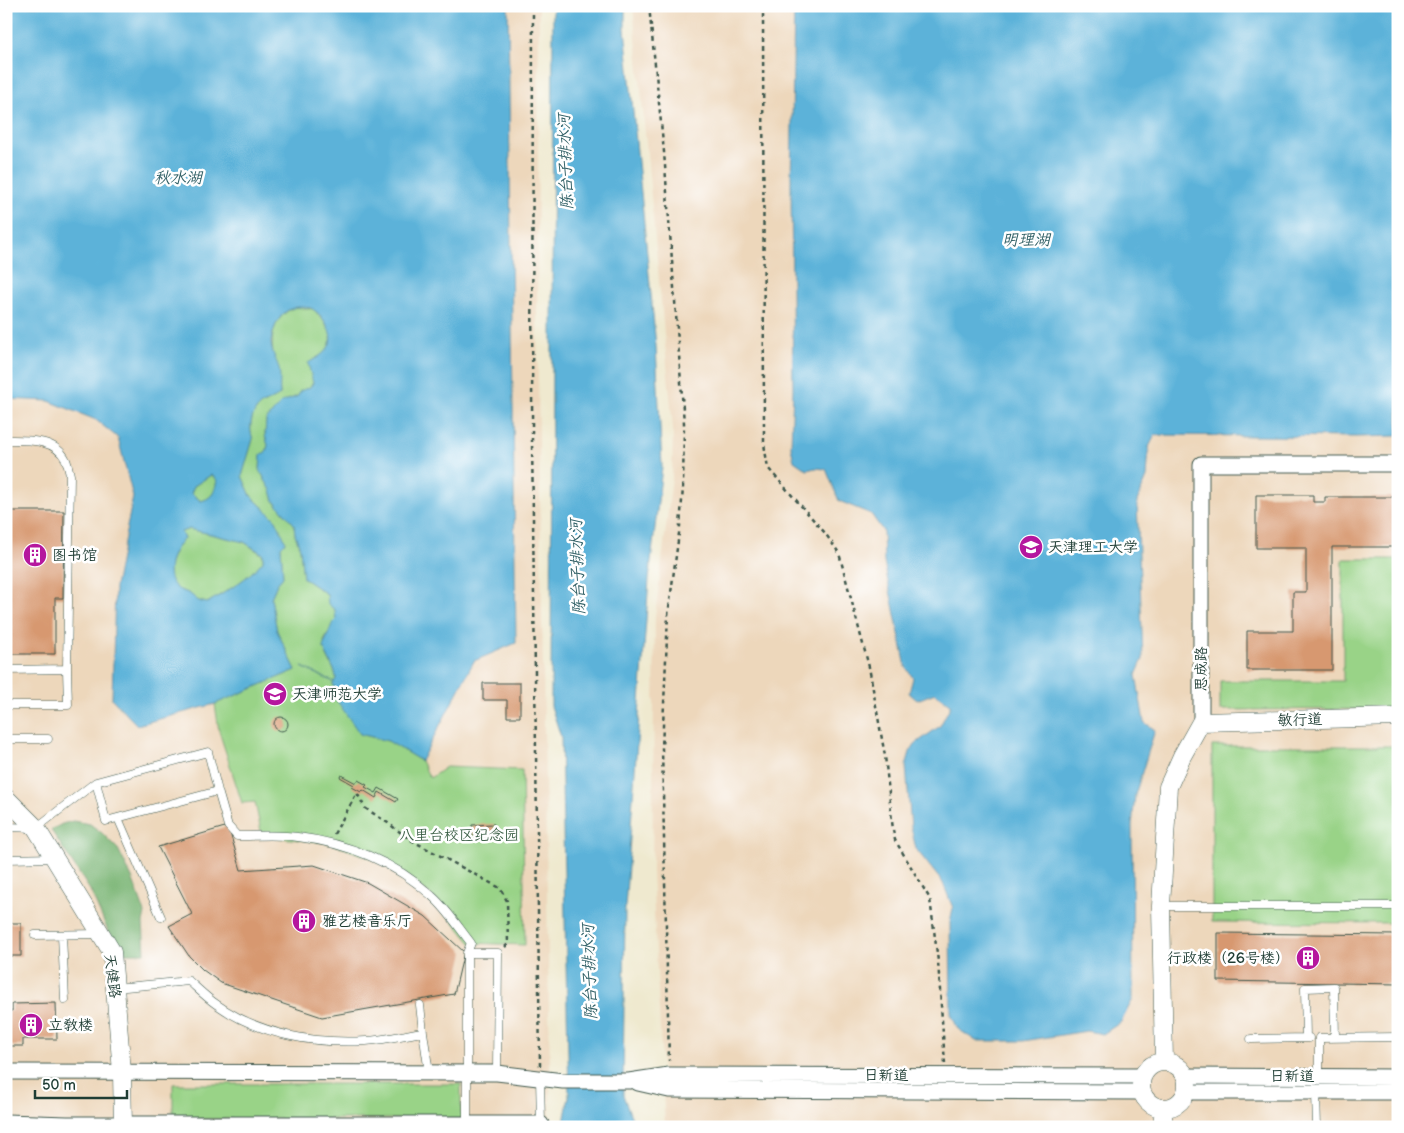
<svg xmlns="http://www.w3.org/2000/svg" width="1404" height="1133" font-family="'Balsamiq Sans','LXGW WenKai TC',sans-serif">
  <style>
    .built { fill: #edd7bb }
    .green { fill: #99d387; stroke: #5c885e }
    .forest { fill: #7ab574; stroke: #4c7954 }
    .water { fill: #5cb2d9; stroke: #3e7886; fill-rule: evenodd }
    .building { fill: #d7986f }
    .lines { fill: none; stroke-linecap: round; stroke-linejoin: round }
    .service-casing { stroke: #3e574b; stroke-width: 9 }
    .minor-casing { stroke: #3e574b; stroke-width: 17 }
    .tertiary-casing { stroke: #3e574b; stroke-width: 19 }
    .path { stroke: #3e574b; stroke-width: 2.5; stroke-dasharray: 4 4; stroke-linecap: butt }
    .service { stroke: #fff; stroke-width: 8 }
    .minor { stroke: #fff; stroke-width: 15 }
    .tertiary { stroke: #fff; stroke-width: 18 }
    .labels { text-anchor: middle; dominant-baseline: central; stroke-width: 5; stroke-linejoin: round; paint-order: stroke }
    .poi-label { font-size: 15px; fill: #1f3d34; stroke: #fff; text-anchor: start }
    .street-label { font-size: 15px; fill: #1f3d34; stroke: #fff }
    .park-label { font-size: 15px; fill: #3e6249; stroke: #fff }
    .water-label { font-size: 16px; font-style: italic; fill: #316066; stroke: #fff }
  </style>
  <rect width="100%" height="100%" fill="#fff"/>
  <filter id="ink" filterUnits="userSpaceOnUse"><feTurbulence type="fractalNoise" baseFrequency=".02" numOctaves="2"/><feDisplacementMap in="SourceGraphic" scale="10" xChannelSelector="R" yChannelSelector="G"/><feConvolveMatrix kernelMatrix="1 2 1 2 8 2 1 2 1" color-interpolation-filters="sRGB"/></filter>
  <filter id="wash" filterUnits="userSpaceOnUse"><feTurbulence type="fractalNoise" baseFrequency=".0096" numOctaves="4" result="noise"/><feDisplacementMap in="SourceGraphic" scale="20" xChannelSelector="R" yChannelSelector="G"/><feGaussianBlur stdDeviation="1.12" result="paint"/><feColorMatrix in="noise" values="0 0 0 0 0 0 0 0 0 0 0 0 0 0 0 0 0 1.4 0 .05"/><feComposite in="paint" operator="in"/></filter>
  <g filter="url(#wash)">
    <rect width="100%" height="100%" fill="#efe9cf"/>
    <!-- built -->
    <path class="built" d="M6 6H539L537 321 550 1068V1127H6Z
      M633 6H1398V1127H665L652 872 655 617 672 478 673 428Z"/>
    <!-- green -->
    <path class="green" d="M294 307 313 309C330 326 342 344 315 359L313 383 310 387 298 396 282 402 266 420 265 436 268 445 266 452 261 455 260 469 265 480 271 490 274 501 294 524 295 534 300 548 303 578 327 594 335 610 336 620 324 641 326 654 335 672 336 679 333 684 360 734 388 741 421 761 430 778 446 767 522 770 525 945 471 943 433 897 385 863 329 843 262 836 255 802 242 803 219 731 215 704 296 670 277 631 271 598 277 584 283 577 281 547 276 520 251 496 242 476 253 439C248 429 251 412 261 405 268 401 274 399 280 394 277 363 258 326 294 307Z
      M211 475 217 480C215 492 213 498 201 501L191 493 194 486Z
      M189 529 244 542 263 555V561C248 579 227 591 207 603 195 600 199 601 190 594 185 591 178 591 173 585 163 573 173 549 184 539L181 532Z
      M1343 559H1398V709L1220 710V681H1343Z
      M1212 746H1398V923L1212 922Z
      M173 1084H461V1119H173Z"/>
    <!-- forest -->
    <path class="forest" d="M73 821 90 824 102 833 118 849 133 880 145 913 143 923 145 953H126L115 947 90 890 51 830 62 824Z"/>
    <!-- water -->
    <path class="water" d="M6 6H508L516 643 474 661 421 761 388 741 360 734 335 698 334 694 336 691 333 684 334 682 302 667 334 682 336 679 335 672 323 647 332 624 336 620 335 610 328 604 327 594 303 578 300 548 295 534 294 524 274 501 271 490 265 480 260 470 261 454 266 452 268 445 265 436 266 420 282 402 298 396 300 391 310 387 313 383 308 363C316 358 324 355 329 346 335 334 324 317 314 310 311 307 304 307 300 307 282 307 273 326 271 342 271 351 276 359 279 368 281 376 279 386 280 395 274 399 268 401 261 405 251 412 248 429 253 439L242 476 251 496 276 520 286 542 281 547 283 577 277 584 271 598 277 631 296 670 215 704 137 725 112 699 115 587 133 497 118 438 96 420 49 401 6 399ZM211 475 217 480C215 491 213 498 201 501L191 493 194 486ZM189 529 244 542 263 554V561C248 579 227 591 207 603 196 601 198 600 190 594 185 591 178 591 174 585 163 573 173 548 184 539L181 532Z
      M553 6H625V29L656 346 662 467 649 579 625 907 623 1095 635 1127H563L569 1097 561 737 551 706Z
      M794 6H1398V436L1356 437 1155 435 1149 447 1147 477 1137 501 1143 659 1136 675 1144 722 1155 730 1135 795 1132 826 1133 999 1121 1022 1103 1034 1087 1031 1023 1041H976L958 1029 951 1014 950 922 953 908 943 883 916 849 911 827 906 766 910 752 915 744 940 726 951 705 935 693 917 700 909 693 913 678 906 667 884 562 883 531 871 514 839 501 826 469 815 468 807 470 794 461 791 447 793 389 791 184Z"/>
    <g id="blocks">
      <!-- building -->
      <path class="building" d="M1256 495H1313V502H1325V497H1398V547H1332V670H1247V631H1293V592H1306V548H1256Z
        M6 511H64L63 598H55V654H6Z
        M483 683H520V717H507V700H483Z
        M274 724a7 7 0 1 1 14 0a7 7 0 1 1-14 0Z
        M341 775 356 783 358 780 367 785 365 787 376 793 379 788 398 799 396 802 379 792 376 798 363 790 361 792 352 787 354 785 340 777Z
        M494 824V835H472V825Z
        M228 826 241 870 314 865 368 883 425 916 464 952 454 994 322 1017 221 983 203 970 189 956 169 926 192 914 158 847Z
        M6 923H21V956H6Z
        M1218 933 1398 935V984L1218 981Z
        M56 1003 57 1039H23V1046H6V1011H12V1004Z"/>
    </g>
  </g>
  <g filter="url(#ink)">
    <use href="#blocks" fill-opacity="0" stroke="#3e574b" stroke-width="1"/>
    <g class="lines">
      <!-- service casing -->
      <g class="service-casing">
        <path id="service" d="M6 440C26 440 56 438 66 460 68 465 69 471 70 475L67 669 6 670
          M6 705H68L67 669
          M6 739H48
          M218 791 228 826 237 836C257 836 279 834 298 837 347 843 395 862 432 896 447 909 459 928 471 943L467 953
          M118 818 161 917
          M6 827 36 828 96 782 208 752 218 791 106 821 96 782
          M6 859 54 858
          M1161 906H1398
          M35 935 100 934
          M62 935 65 1000
          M115 988 189 981C198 989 206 997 216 1004 259 1035 314 1044 366 1041 385 1040 404 1035 423 1032L429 1073
          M420 1005 423 1032
          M1306 1038 1305 988 1334 987 1335 1038
          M1251 1039 1309 1038
          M540 1077 541 1125
          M1319 1078V1038L1398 1037
          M1316 1093 1317 1127
          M467 1124V953H498L497 1073"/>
      </g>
      <!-- minor casing -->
      <g class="minor-casing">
        <path id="minor" d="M1201 722V464H1398
          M6 1072 497 1073 563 1081H629L669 1075 1143 1076
          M1186 1076 1398 1077
          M638 1083 669 1090 1142 1092
          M1186 1092H1398
          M6 1122 67 1124H541"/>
      </g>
      <!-- tertiary casing -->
      <g class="tertiary-casing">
        <path id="tertiary" d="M6 798 36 828 112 952 122 1072 123 1127
          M1164 1062 1161 906 1168 787 1182 756 1201 722 1398 717
          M1141 1085a23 23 0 1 1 46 0a23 23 0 1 1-46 0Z
          M1163 1108V1127"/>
      </g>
      <!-- path -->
      <path class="path" d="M533 6 532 440 540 1066
        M649 6 664 152 684 423 683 488 680 526 668 615 662 748 669 1061
        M763 6 764 444 768 468 825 533 839 553 869 667 885 756 893 830 895 840 930 899 938 961 945 1064
        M334 834 357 793 365 808 388 823 409 839 500 888 507 901 508 944 505 947"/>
      <!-- service -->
      <use href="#service" class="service"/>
      <!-- minor -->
      <use href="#minor" class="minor"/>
      <!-- tertiary -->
      <use href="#tertiary" class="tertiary"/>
    </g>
  </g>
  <!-- icons -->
  <defs>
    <g id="university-disc" transform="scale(1.25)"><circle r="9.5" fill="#b5179e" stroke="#fff"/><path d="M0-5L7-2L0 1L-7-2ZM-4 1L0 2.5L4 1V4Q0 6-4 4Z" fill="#fff"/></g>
    <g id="building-disc" transform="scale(1.25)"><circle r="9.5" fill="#b5179e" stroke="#fff"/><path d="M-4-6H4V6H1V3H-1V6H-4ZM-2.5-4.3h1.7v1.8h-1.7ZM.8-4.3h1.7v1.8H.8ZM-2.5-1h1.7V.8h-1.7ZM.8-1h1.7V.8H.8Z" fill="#fff"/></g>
  </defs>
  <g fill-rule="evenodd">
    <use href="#university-disc" x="1031" y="547"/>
    <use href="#building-disc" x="35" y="555"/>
    <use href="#university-disc" x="275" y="694"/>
    <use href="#building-disc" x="304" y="921"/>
    <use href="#building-disc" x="1308" y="958"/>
    <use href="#building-disc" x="31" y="1025"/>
  </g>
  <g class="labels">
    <!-- poi labels -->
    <g class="poi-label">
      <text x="1048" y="547">天津理工大学</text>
      <text x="52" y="555">图书馆</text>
      <text x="292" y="694">天津师范大学</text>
      <text x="322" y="921">雅艺楼音乐厅</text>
      <text x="1290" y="958" text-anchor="end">行政楼（26号楼）</text>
      <text x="48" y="1025">立教楼</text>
    </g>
    <!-- street labels -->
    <g class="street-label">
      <text transform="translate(1201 669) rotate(-90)">思成路</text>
      <text transform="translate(1300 720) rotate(-1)">敏行道</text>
      <text transform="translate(112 976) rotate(82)">天健路</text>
      <text x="886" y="1075">日新道</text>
      <text x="1292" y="1076">日新道</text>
    </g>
    <!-- park labels -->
    <g class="park-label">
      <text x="459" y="835">八里台校区纪念园</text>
    </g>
    <!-- water labels -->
    <g class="water-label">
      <text transform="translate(566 162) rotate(-92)">陈台子排水河</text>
      <text x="178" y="178">秋水湖</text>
      <text x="1026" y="240">明理湖</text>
      <text transform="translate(578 567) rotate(-92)">陈台子排水河</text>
      <text transform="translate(590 972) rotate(-92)">陈台子排水河</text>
    </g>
  </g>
  <!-- margin -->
  <rect width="1404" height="1133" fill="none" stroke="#fff" stroke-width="25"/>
  <!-- scale -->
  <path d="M35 1090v8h92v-8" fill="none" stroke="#1f3d34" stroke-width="2.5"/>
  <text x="42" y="1090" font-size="15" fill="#1f3d34" stroke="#ffffff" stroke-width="4" paint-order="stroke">50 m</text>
</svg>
